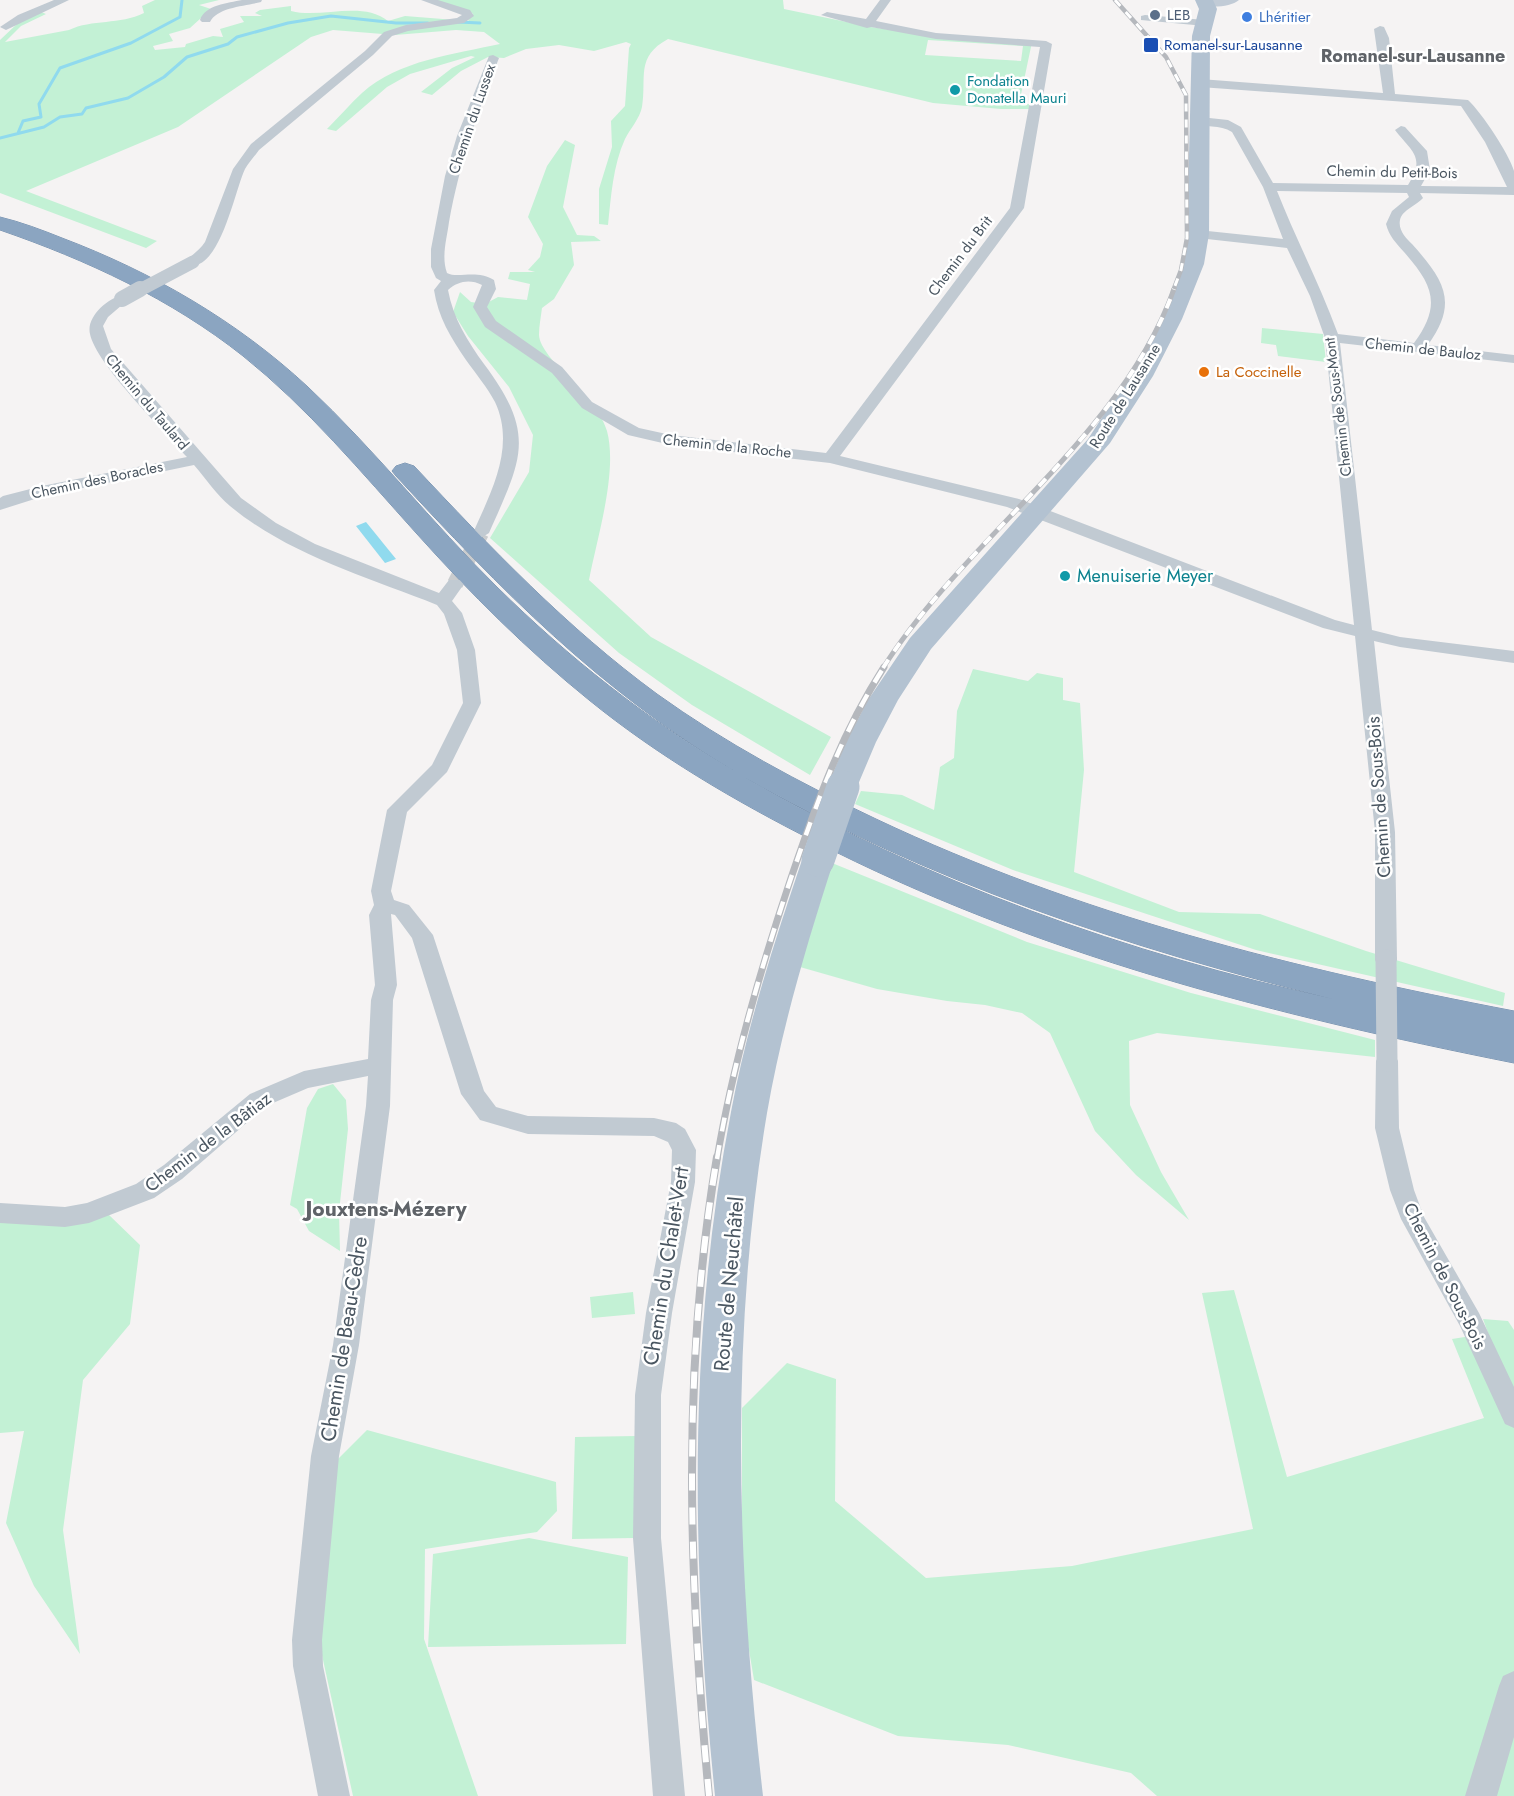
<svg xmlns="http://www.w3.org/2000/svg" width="1514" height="1796" font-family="Jost,sans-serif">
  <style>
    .green { fill: #c3f1d5; fill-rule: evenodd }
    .water { fill: #90daee }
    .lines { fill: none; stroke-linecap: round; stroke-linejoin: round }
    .stream { stroke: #90daee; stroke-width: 3 }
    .street-tunnel { stroke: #caccce; stroke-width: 16; stroke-dasharray: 16 8; stroke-linecap: butt }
    .highway-casing { stroke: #7690ad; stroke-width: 1 }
    .street { fill: #c1cad2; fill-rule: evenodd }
    .secondary { fill: #c1cbd6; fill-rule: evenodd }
    .primary { fill: #b3c2d1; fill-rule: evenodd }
    .highway { fill: #8ba5c1; fill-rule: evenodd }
    .rail-far3-casing { stroke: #b5b8bd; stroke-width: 4.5 }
    .rail-far2-casing { stroke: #b5b8bd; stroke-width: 5 }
    .rail-far1-casing { stroke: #b5b8bd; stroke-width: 7 }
    .rail-casing { stroke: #b5b8bd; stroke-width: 8 }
    .rail-far3 { stroke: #fff; stroke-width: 3; stroke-dasharray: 8; stroke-linecap: butt }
    .rail-far2 { stroke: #fff; stroke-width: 4; stroke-dasharray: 10; stroke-linecap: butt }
    .rail-far1 { stroke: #fff; stroke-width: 4.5; stroke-dasharray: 14; stroke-linecap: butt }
    .rail { stroke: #fff; stroke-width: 6; stroke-dasharray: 17; stroke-linecap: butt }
    .street-bridge-far2 { stroke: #c1cad2; stroke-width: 13 }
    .street-bridge-far1 { stroke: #c1cad2; stroke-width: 16 }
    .street-bridge { stroke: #c1cad2; stroke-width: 21 }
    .primary-bridge { stroke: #b3c2d1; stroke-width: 33 }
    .service-dot { fill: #5c6f8a; stroke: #fff; stroke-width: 2 }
    .shop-dot { fill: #3f7fe0; stroke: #fff; stroke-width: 2 }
    .transit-dot { fill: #1a4fb4; stroke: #fff; stroke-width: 2 }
    .culture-dot { fill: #0f9aa8; stroke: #fff; stroke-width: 2 }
    .food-dot { fill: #e8710a; stroke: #fff; stroke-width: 2 }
    .labels { text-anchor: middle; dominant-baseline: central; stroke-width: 5; stroke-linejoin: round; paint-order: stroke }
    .far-service-label { font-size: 15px; fill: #4e5e75; stroke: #fff; text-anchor: start }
    .far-shop-label { font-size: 15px; fill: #366cbe; stroke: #fff; text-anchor: start }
    .far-transit-label { font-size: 15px; fill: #164399; stroke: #fff; text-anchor: start }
    .far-culture-label { font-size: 15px; fill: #0d838f; stroke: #fff; text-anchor: start }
    .far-street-label { font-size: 15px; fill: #4a5661; stroke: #fff }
    .far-food-label { font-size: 15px; fill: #c56008; stroke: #fff; text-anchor: start }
    .far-quarter-label { font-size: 18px; font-weight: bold; fill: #5f6368; stroke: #fff }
    .culture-label { font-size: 18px; fill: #0d838f; stroke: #fff; text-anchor: start }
    .street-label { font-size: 18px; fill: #4a5661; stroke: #fff }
    .quarter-label { font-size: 21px; font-weight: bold; fill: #5f6368; stroke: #fff }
    .near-street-label { font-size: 21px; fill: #4a5661; stroke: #fff }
  </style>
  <rect width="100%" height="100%" fill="#f5f3f3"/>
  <!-- green -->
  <path class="green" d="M155 0H219L199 5 211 9 190 28 169 34 173 41 153 46 155 50 185 47 186 44 213 36 223 37 220 29 244 22 240 16H262L255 13 260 10 291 6V11C321 19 362 0 388 21L405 16 468 21 473 14 468 10 430 0H783L784 9 871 27 946 38 1032 42 1019 104H1030L1029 109H1001L933 103 668 39C635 57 647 77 642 107 640 118 630 129 625 139 613 165 611 197 608 225L599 224V189L612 147 611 121 625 106 629 48 631 44 626 42 594 51 559 45 526 49 504 58 488 57 461 71 432 95 421 92 452 68 475 57 471 56 410 74 387 87 336 131 327 129C339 117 350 104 362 93 399 60 455 54 500 44L484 32 456 30 395 35 333 30 311 37 178 127 26 191 157 241 146 248 0 193V40L18 23 41 12 46 14 21 26 5 42 69 30C92 19 120 25 144 13L142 6ZM928 40 1023 46 1021 61 925 55Z
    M565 140 575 145 563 207 577 235 594 236 601 241 571 242 574 265 554 299 542 308C541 316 539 326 539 335 540 359 599 399 607 431 618 472 597 538 589 580L651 637 831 737 810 775 692 705 619 653 490 538 529 472 533 435 509 387 468 336 453 312 460 292 471 302 485 304 498 297 527 300 530 284 508 279 510 272H535L528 270 540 257 543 244 528 217 547 166Z
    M1262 328 1323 334 1326 362 1278 356 1276 345 1261 343Z
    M973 669 1028 681 1037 673 1063 678V700L1080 703 1084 770 1074 872 1179 912 1260 914 1366 951 1505 993 1503 1006 1256 950 1013 870 855 804 861 791 902 795 934 810 940 767 954 758 957 711Z
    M832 863 1027 942 1191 993 1375 1040V1057L1157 1033 1129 1041 1130 1105 1161 1172 1189 1220 1136 1175 1095 1131 1050 1033 1022 1013 985 1005 947 1001 877 989 800 967Z
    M333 1084 346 1100 348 1129 339 1212 340 1251 309 1231 297 1209 290 1205 307 1108 318 1089Z
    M0 1206 109 1215 140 1245 130 1324 83 1380 63 1530 80 1654 34 1586 6 1523 24 1431 0 1433Z
    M1234 1290 1287 1477 1484 1418 1452 1339 1471 1336 1510 1394 1483 1319 1508 1321 1514 1330V1796H1157L1131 1773 1008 1745 898 1736 754 1680 742 1608V1408L787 1363 836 1379 835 1501 926 1578 1072 1566 1253 1529 1202 1293Z
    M633 1292 635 1314 592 1318 590 1297Z
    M367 1430 556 1482 557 1511 537 1532 425 1549 424 1639 478 1796H353L314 1619 335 1462Z
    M636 1436 634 1538 572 1539 575 1437Z
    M529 1538 628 1557 626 1644 428 1647 433 1554Z"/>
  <!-- water -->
  <path class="water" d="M366 522 396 559 385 563 356 526Z"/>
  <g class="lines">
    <!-- stream -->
    <path class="stream" d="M458 22 480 23
      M18 133 23 121 41 117 39 104 60 68 131 43 180 17 182 0
      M0 138 44 127 60 117 82 114 86 108 128 98 164 77 187 57 228 44 237 37 288 23 331 16 396 23H428"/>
    <!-- street-tunnel -->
    <path class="street-tunnel" d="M455 584 481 533"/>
    <!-- highway casing -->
    <g class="highway-casing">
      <path id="highway" d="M0 217C21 222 42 230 62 238 152 272 237 321 308 387 375 450 432 523 497 587 569 658 646 719 733 770 599 690 501 590 396 476L392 471 396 466 405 463 414 466C490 547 567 628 657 694 725 743 800 783 876 819 1079 915 1294 969 1514 1011V1063C1273 1015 1034 954 814 841 735 801 658 756 589 700 527 650 470 593 417 534 361 472 308 408 243 356 171 299 87 260 0 230ZM744 777C929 882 1128 948 1333 999 1128 954 926 882 744 777Z"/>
    </g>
    <!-- street -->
    <path class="street" d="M54 0H69L6 30 0 27 18 15Z
      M242 0H262L261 2C246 6 217 7 210 22H202L200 20C205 5 228 3 242 0Z
      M421 0H438L470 10 474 16 464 23 408 31 392 36 373 55 259 150C255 156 249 162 245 169 235 189 220 273 188 265L186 262C192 254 200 250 205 242L233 169 251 144 365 51 384 32 406 25 457 18 462 15Z
      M880 0H891L876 21 936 33 1046 41 1052 44 1024 208 840 456 1019 499 1335 620 1354 625 1325 338 1310 296 1287 248 1198 238 1191 234 1198 230 1283 239 1263 187 1232 132C1220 124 1204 129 1194 121L1200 117 1228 120 1241 127 1273 183 1408 185C1426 157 1412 152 1395 130L1401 126 1405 127 1427 151 1430 170 1421 186 1507 187 1485 142 1461 106 1200 87 1194 83 1200 79 1383 93 1374 29 1380 26 1384 27 1389 38 1395 94 1468 100C1482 113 1509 154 1514 171 1514 178 1514 188 1514 195L1420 193 1423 198C1417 205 1402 210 1400 220 1398 230 1406 238 1412 244 1444 280 1459 302 1428 345L1514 355V363L1340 343 1372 630 1400 637 1514 651V663L1400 647 1374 641 1395 832 1397 960 1394 966 1386 968 1378 966 1375 960V832L1355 636 1323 628 1007 507 830 463 671 445 628 435 582 408 552 373 485 327 473 307 482 285C470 279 458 281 448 290 453 318 468 342 484 364 537 435 522 458 489 533L481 538 473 533C491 492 516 447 495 402 487 387 476 374 466 360 451 338 438 317 434 290L441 281 436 278 431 267V249L445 176 457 136 489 56 493 55 499 58C477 115 460 162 449 222 447 238 441 257 447 273 458 279 476 269 494 280L496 289 487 307 496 321 562 367 592 402 639 428 671 435 826 453 1010 208 1040 47 936 39 871 27 867 28 821 15 827 12 866 19ZM1277 191 1407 193 1409 197 1392 211 1386 224C1389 236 1396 243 1404 252 1433 285 1442 305 1414 343L1338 334C1320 285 1296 239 1277 191Z
      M1145 15 1205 20 1211 23 1205 26 1141 20V16Z
      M122 295 129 299 108 317 103 326 111 349 241 498 276 523 315 544 439 593 449 580H461L464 584 452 601 462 613 475 650 481 703 447 772 407 812 391 891 394 900 409 905 433 935 484 1091 496 1107 528 1116 654 1118 676 1123 685 1129 696 1150 695 1182 672 1313 661 1395V1538L685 1796H653L633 1538 635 1395 646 1313 671 1182 672 1150 668 1142 654 1136 528 1134 480 1120 461 1094 412 938 395 915 391 914 397 985 393 1000 390 1106 359 1345 339 1456 322 1640 323 1666 350 1796H318L293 1666 292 1640 311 1456 333 1345 366 1106 368 1076 308 1088 266 1106 182 1179 154 1198 89 1223 65 1227 0 1223V1203L65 1207 87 1203 136 1184 164 1165 250 1094 304 1071 368 1059 371 1000 375 985 369 915 374 905 371 891 387 810 432 765 463 703 457 650 444 614 437 605C367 577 289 555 230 506 217 495 206 479 194 465L44 496 0 510V498L3 496 42 486 187 457C164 431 96 364 90 334 86 317 107 299 122 295Z
      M1387 1052 1395 1055 1398 1061 1399 1128 1414 1190 1424 1217 1479 1313 1514 1387V1428L1505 1424 1460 1326 1401 1219 1390 1190 1375 1128 1376 1061 1379 1055Z
      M1514 1671V1737L1497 1796H1465L1499 1686 1503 1676Z"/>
    <!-- secondary -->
    <path class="secondary" d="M1201 0H1239C1231 7 1212 8 1201 5Z"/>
    <!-- primary -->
    <path class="primary" d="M1195 0H1213L1217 9 1210 36 1209 234 1204 264 1182 319 1153 376 1110 443 931 649 898 700 876 742 854 794 843 797 832 794 827 787 846 742 868 700 910 638 1088 439 1129 376 1160 319 1182 264 1187 234 1192 36 1199 9Z
      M818 849 829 852 834 860C807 943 782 1027 767 1113 729 1340 737 1568 763 1796H715C692 1567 687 1339 731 1112 747 1026 774 943 802 860L807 852Z"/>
    <!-- highway -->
    <use href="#highway" class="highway"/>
    <!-- rail-far3 casing -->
    <g class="rail-far3-casing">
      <path id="rail-far3" d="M1115 0 1166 57 1186 95 1187 238 1181 270 1173 291"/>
    </g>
    <!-- rail-far2 casing -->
    <g class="rail-far2-casing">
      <path id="rail-far2" d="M883 668C966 537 1121 438 1174 289"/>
    </g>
    <!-- rail-far1 casing -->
    <g class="rail-far1-casing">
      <path id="rail-far1" d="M717 1159C733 1063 760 970 791 878 817 802 840 736 884 667"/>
    </g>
    <!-- rail casing -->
    <g class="rail-casing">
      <path id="rail" d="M709 1796C689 1583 681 1369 717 1157"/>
    </g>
    <!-- rail-far3 -->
    <use href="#rail-far3" class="rail-far3"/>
    <!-- rail-far2 -->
    <use href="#rail-far2" class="rail-far2"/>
    <!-- rail-far1 -->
    <use href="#rail-far1" class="rail-far1"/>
    <!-- rail -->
    <use href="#rail" class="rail"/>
    <!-- street-bridge-far2 -->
    <path class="street-bridge-far2" d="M138 291 193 262"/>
    <!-- street-bridge-far1 -->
    <path class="street-bridge-far1" d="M122 299 140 289"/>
    <!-- street-bridge -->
    <path class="street-bridge" d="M1386 960 1387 1061"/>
    <!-- primary-bridge -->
    <path class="primary-bridge" d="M818 860 843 787"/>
  </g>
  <!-- markers -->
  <circle class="service-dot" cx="1155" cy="15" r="6"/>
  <circle class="shop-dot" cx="1247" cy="17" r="6"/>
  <rect class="transit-dot" x="1143" y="37" width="16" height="16" rx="3"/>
  <g class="culture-dot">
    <circle cx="955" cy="90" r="6"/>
    <circle cx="1065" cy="576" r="6"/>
  </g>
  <circle class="food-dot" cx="1204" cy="372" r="6"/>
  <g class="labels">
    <!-- far-service labels -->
    <g class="far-service-label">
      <text x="1167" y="15">LEB</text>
    </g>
    <!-- far-shop labels -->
    <g class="far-shop-label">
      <text x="1259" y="17">Lhéritier</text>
    </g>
    <!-- far-transit labels -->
    <g class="far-transit-label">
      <text x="1164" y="45">Romanel-sur-Lausanne</text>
    </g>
    <!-- far-culture labels -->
    <g class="far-culture-label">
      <text x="967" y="81">Fondation<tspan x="967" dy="17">Donatella Mauri</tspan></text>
    </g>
    <!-- far-street labels -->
    <g class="far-street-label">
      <text transform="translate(472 119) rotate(-71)">Chemin du Lussex</text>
      <text transform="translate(1392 172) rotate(1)">Chemin du Petit-Bois</text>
      <text transform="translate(960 256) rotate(-53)">Chemin du Brit</text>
      <text transform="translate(1423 349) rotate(6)">Chemin de Bauloz</text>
      <text transform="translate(1125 396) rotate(-58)">Route de Lausanne</text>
      <text transform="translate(147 402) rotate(50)">Chemin du Taulard</text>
      <text transform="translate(1338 407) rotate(-97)">Chemin de Sous-Mont</text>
      <text transform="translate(727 446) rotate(6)">Chemin de la Roche</text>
      <text transform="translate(97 480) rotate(-12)">Chemin des Boracles</text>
    </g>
    <!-- far-food labels -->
    <g class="far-food-label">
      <text x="1216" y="372">La Coccinelle</text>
    </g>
    <!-- far-quarter labels -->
    <g class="far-quarter-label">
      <text x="1413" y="56">Romanel-sur-Lausanne</text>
    </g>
    <!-- culture labels -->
    <g class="culture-label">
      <text x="1077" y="576">Menuiserie Meyer</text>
    </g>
    <!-- street labels -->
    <g class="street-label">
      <text transform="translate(1379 797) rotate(-94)">Chemin de Sous-Bois</text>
      <text transform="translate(208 1142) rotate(-37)">Chemin de la Bâtiaz</text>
      <text transform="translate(1445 1276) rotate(63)">Chemin de Sous-Bois</text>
    </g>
    <!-- quarter labels -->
    <g class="quarter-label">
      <text x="386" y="1209">Jouxtens-Mézery</text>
    </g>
    <!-- near-street labels -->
    <g class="near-street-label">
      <text transform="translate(666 1266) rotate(-81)">Chemin du Chalet-Vert</text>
      <text transform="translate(729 1284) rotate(-85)">Route de Neuchâtel</text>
      <text transform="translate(344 1339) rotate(-81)">Chemin de Beau-Cèdre</text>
    </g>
  </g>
</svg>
